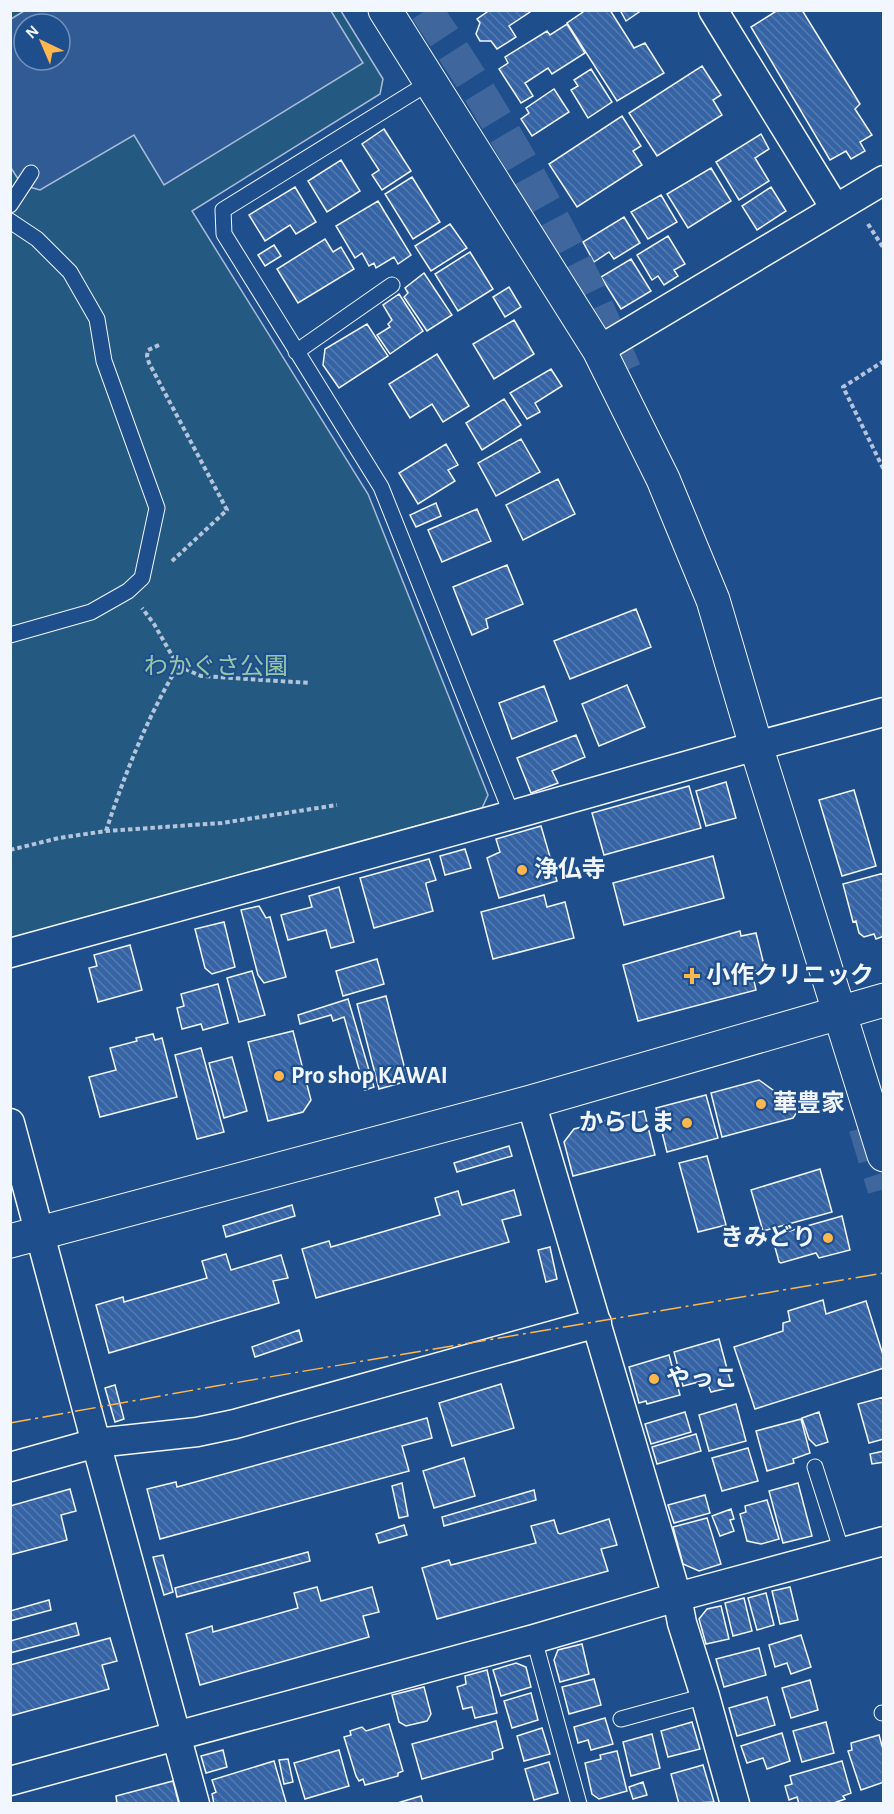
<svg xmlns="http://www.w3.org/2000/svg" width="894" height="1814" font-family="'Alegreya Sans','Noto Sans JP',sans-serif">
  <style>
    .green { fill: #245a82; stroke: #a8bbd7; stroke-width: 1.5; fill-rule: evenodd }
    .parking { fill: #305b95; stroke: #a8bbd7; stroke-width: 1.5; fill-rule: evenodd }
    .building { fill: url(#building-back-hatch); stroke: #f2f6ff; stroke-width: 1.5 }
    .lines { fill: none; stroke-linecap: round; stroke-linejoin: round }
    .motorway-tunnel { stroke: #3f679d; stroke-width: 33; stroke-dasharray: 33 16; stroke-linecap: butt }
    .service-casing { stroke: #f2f6ff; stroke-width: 17 }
    .minor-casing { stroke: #f2f6ff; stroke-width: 31 }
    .tertiary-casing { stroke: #f2f6ff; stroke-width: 35 }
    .path { stroke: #b3c4dc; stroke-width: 4; stroke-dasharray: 4.5 3; stroke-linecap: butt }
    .service { stroke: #1f4e8c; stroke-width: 15 }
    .minor { stroke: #1f4e8c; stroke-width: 28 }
    .tertiary { stroke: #1f4e8c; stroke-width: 33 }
    .power { stroke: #ffb74d; stroke-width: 1.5; stroke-dasharray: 21 4.5 3 4.5; stroke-linecap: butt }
    .poi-dot { fill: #ffb74d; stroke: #1f4e8c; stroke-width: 2 }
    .labels { text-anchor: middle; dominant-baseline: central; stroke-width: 4.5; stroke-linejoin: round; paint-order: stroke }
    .park-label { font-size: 24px; fill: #97c8a6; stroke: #1f4e8c }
    .poi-label { font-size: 24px; font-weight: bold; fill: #f2f6ff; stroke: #1f4e8c; text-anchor: start }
  </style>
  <defs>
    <pattern id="building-back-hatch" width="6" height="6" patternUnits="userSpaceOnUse" patternTransform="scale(1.5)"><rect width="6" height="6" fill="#3563a3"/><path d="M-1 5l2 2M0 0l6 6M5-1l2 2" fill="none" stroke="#537ab1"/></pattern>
  </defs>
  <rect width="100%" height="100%" fill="#1f4e8c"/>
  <!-- green -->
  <path class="green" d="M11 11H341L383 79 380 94 192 211 368 494 488 795 482 808 11 938ZM24 24H60V60H24Z"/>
  <!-- parking -->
  <path class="parking" d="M24 11H331L363 63 164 185 134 135 40 190 22 185 11 168V19ZM24 24H60V60H24Z"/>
  <!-- building -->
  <path class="building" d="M490 10H529L530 12 509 26 516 37 497 49 491 41H480L476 34 480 23 477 19Z
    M586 10H610L634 48 645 43 664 73 617 101 567 23Z
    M620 10H642L626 21Z
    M778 10H802L860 104 855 109 872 135 860 142 865 151 851 159 846 151 830 160 751 27Z
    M567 24 585 53 552 74 548 68 525 83 533 96 521 103 499 69 508 63 505 57 547 31 550 35Z
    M702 66 721 95 713 100 722 115 657 156 629 113Z
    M591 69 612 102 588 118 571 90 578 86 574 80Z
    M554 89 569 112 532 136 521 119 529 113 526 108Z
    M622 116 641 146 633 151 642 165 577 207 549 164Z
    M384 129 411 171 382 190 372 175 379 170 362 144Z
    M761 134 769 149 755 158 769 181 739 200 716 162Z
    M341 160 360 191 327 212 308 181Z
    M711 168 731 201 688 228 667 194Z
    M412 177 440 222 413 239 385 194Z
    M295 187 316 222 296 234 290 225 265 241 249 215Z
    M771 187 786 211 757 230 742 206Z
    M661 195 677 222 648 239 631 212Z
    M378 201 411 255 398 264 394 257 376 268 374 263 369 266 362 253 355 258 336 226Z
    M624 217 640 243 614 259 609 252 594 262 583 242Z
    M450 224 467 248 431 271 415 246Z
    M668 236 685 264 674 270 678 276 664 285 658 276 652 280 637 255Z
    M325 239 333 252 341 247 354 269 298 303 277 269Z
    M274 245 281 256 265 266 258 255Z
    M470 252 493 289 458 311 435 274Z
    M631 259 651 291 621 309 601 277Z
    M424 273 452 315 427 331 404 297 408 293 405 288Z
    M509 287 521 307 505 317 493 297Z
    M399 294 423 331 390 354 377 335 390 327 388 324 392 320 383 305Z
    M514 320 534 354 494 379 473 344Z
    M367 324 388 356 339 388 323 365 325 349Z
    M437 354 469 406 443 422 432 404 410 418 389 384Z
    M551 369 562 386 535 403 540 412 527 419 510 393Z
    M504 399 521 425 482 450 466 423Z
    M521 439 540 472 496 496 478 463Z
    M446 444 458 465 448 470 455 481 418 504 399 473Z
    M558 479 575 514 523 540 506 505Z
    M436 503 441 516 416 527 410 515Z
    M477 509 491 541 442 562 428 530Z
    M507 565 523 604 486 619 488 628 472 635 453 587Z
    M636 609 651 647 570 679 554 641Z
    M627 685 645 727 599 746 582 704Z
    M544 686 557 721 512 739 499 703Z
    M576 735 585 757 552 771 558 783 531 793 517 758Z
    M726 782 736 818 706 826 696 791Z
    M689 786 701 828 604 855 592 813Z
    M854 790 876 866 842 876 819 800Z
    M541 826 557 881 499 898 487 858 500 852 496 839Z
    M465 849 471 868 445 875 440 856Z
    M713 856 724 898 624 925 613 883Z
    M429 859 436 880 426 883V885L433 911 374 928 360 878Z
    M884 873V936L876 939 874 934 864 937 859 933 856 921 853 922 843 884Z
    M339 887 354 942 331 948 326 930 288 940 281 915 312 907 309 896Z
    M544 895 547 907 565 902 574 938 493 959 481 912Z
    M259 906 266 918 270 917 286 977 264 983 258 975 241 910Z
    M224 922 235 967 212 974 205 968 195 929Z
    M740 931 741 936 756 933 765 969 752 972 756 990 638 1021 623 965Z
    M130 945 142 990 98 1002 89 968 97 966 94 955Z
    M377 959 384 984 343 996 336 971Z
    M252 971 265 1015 239 1022 227 978Z
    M218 984 228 1023 203 1030 201 1024 182 1029 177 1008 184 1006 181 994Z
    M386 996 408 1081 379 1089 357 1004Z
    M348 999 374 1087 365 1090 344 1017 333 1021 331 1015 300 1024 298 1015Z
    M293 1031 311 1100 303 1112 268 1121 248 1042Z
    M153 1034 155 1040 162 1038 177 1097 100 1117 89 1077 116 1070 110 1048 137 1041 136 1038Z
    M201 1048 224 1132 197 1139 175 1055Z
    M232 1057 247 1111 224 1118 209 1063Z
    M759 1080 799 1109 793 1118 722 1137 711 1093Z
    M706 1095 718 1138 667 1152 656 1108Z
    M644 1111 655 1155 573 1176 564 1142 574 1129Z
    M509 1146 512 1156 457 1172 454 1163Z
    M707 1156 726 1225 698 1232 679 1163Z
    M820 1169 832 1212 763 1231 751 1190Z
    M514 1190 521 1215 502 1220 509 1242 316 1298 302 1249 329 1241 331 1247 440 1215 435 1198 458 1191 462 1205Z
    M292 1205 295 1216 226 1237 223 1226Z
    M842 1216 850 1250 819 1258 816 1253 781 1263 779 1262 772 1236Z
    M550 1247 557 1279 546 1282 538 1250Z
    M226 1254 231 1270 281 1255 288 1278 273 1281 279 1303 109 1353 96 1305 123 1297 124 1302 207 1278 202 1261Z
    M823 1300 826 1314 866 1301 884 1358V1368L755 1409 734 1347 783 1331V1323L790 1321 788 1311Z
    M299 1330 302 1341 255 1357 252 1347Z
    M719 1339 732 1387 711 1392 706 1380 683 1386 674 1352Z
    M669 1355 680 1395 647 1404 646 1401 639 1403 629 1367Z
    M501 1384 514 1428 452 1446 439 1403Z
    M115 1385 124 1419 115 1422 105 1388Z
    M884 1397V1439L869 1443 858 1404Z
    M736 1404 746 1441 709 1451 699 1415Z
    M685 1412 691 1432 651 1444 645 1424Z
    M819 1412 828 1442 816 1446 809 1439 802 1418Z
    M427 1418 432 1438 402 1446 409 1471 160 1539 147 1489 176 1482 177 1487Z
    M801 1419 810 1453 793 1459 794 1463 767 1471 756 1431Z
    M696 1434 701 1451 657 1464 652 1447Z
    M748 1448 758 1481 722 1491 712 1458Z
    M884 1451V1462L872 1464 870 1454Z
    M464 1458 475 1496 434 1508 423 1471Z
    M402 1483 408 1516 399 1518 392 1486Z
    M798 1483 812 1536 783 1543 769 1491Z
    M70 1489 76 1511 61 1515 67 1540 10 1555V1506Z
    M534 1490 536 1500 444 1526 442 1517Z
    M705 1495 710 1513 674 1523 668 1505Z
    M767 1500 779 1539 761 1544 747 1541 740 1514 746 1512 745 1506Z
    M731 1509 734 1519 730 1520 734 1531 720 1536 712 1516Z
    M707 1518 721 1564 699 1571 683 1564 673 1527Z
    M609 1519 617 1545 601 1549 608 1571 437 1619 422 1568 449 1560 451 1565 536 1543 531 1526 554 1520 558 1533 560 1534Z
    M404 1525 407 1535 379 1543 376 1534Z
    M308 1552 310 1561 177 1597 175 1588Z
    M163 1555 173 1592 164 1595 153 1557Z
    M317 1587 321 1601 372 1587 379 1612 363 1616 369 1637 200 1685 186 1634 212 1626 213 1632 298 1608 294 1593Z
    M790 1587 798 1620 780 1624 772 1591Z
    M766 1593 774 1625 757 1630 748 1598Z
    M744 1598 752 1631 733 1636 725 1603Z
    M49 1600 51 1610 10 1621V1611Z
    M721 1606 729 1639 706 1644 699 1619 707 1609Z
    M76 1623 79 1635 10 1653V1641Z
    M801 1635 811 1667 791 1674 787 1663 775 1667 769 1645Z
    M110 1638 117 1661 102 1665 109 1689 10 1716V1665Z
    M582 1644 589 1674 560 1682 554 1660 558 1650Z
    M759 1648 766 1675 724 1687 716 1659Z
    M516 1663 526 1667 531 1687 501 1696 493 1670Z
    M487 1670 497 1713 475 1718 472 1707 463 1709 457 1687 466 1684 465 1676Z
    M594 1679 601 1705 569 1714 562 1687Z
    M810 1680 818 1710 791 1718 782 1688Z
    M424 1687 431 1714 427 1721 406 1726 399 1722 392 1695Z
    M531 1693 538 1720 512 1728 504 1701Z
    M767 1697 775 1725 737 1736 729 1708Z
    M605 1718 613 1744 591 1750 588 1740 578 1743 574 1727Z
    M496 1721 503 1748 492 1752 493 1759 422 1779 412 1744Z
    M692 1722 700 1749 668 1757 661 1731Z
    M826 1722 834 1753 802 1762 793 1731Z
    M389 1724 403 1771 398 1773V1776L365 1785 363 1779 359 1781 356 1776 344 1737 351 1735 350 1731 362 1727 366 1731Z
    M542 1728 550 1754 524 1761 517 1736Z
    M782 1733 790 1761 767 1769 763 1758 747 1763 741 1746Z
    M652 1734 660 1768 631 1776 623 1742Z
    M879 1735 884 1753V1782L861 1790 848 1751 852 1750 851 1743Z
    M223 1750 227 1767 206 1773 201 1756Z
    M339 1750 349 1786 305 1799 294 1763Z
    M617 1751 627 1791 599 1799 592 1794 585 1763 601 1759 600 1755Z
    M288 1759 293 1782 284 1784 279 1760Z
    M274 1761 286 1802 283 1804H214L212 1794 216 1792 212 1780Z
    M842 1761 851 1793 843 1796 845 1799 831 1804H799L797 1797 789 1800 785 1786 792 1784 790 1776Z
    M549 1762 558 1793 534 1800 525 1769Z
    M703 1765 714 1802 679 1804 671 1774Z
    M173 1781 179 1804H117L116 1796Z
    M643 1782 647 1795 633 1799 629 1787Z
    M421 1796 423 1804H394Z"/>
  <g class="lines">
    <!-- motorway-tunnel -->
    <path class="motorway-tunnel" d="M426 10C485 97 539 189 586 283 600 312 612 342 625 371
      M865 1127 884 1189"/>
    <!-- service casing -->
    <g class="service-casing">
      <path id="service" d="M430 82 223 210 224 234 381 487 512 815
        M10 205 31 173
        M10 221 37 239 70 272 97 319 104 361 157 508 142 578 128 591 91 612 10 635
        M296 352 392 285
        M815 1467 842 1552
        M534 1639 579 1804
        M882 1713H884
        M621 1719 705 1696"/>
    </g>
    <!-- minor casing -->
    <g class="minor-casing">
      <path id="minor" d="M713 10 835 208
        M599 350 884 180
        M10 953 512 815 756 746 884 712
        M531 1102 677 1597 682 1623 705 1696 735 1804
        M10 1123 96 1443 195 1804
        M10 1467 96 1443 197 1432 235 1424 597 1323
        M10 1781 534 1639 677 1597 884 1541"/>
    </g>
    <!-- tertiary casing -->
    <g class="tertiary-casing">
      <path id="tertiary" d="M385 10 599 350 663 479 713 600 756 746 884 1155
        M10 1241 531 1102 884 1000"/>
    </g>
    <!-- path -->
    <path class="path" d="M868 224 884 249
      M159 345 148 350 147 356 149 363 227 510 171 562
      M884 361 843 387 884 470
      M178 666 201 676 310 683
      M106 831C125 773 147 718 178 666L154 624 142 608
      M10 850 59 838 106 831 222 823 337 805"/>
    <!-- service -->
    <use href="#service" class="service"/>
    <!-- minor -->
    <use href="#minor" class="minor"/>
    <!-- tertiary -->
    <use href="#tertiary" class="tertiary"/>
    <!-- power -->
    <path class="power" d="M10 1423 216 1386 884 1273"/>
  </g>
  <!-- markers -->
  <g class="poi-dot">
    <circle cx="522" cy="870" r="6"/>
    <path d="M689 967h6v6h6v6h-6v6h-6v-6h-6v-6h6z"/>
    <circle cx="279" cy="1076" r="6"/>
    <circle cx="761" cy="1104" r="6"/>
    <circle cx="687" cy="1123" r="6"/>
    <circle cx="828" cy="1238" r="6"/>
    <circle cx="654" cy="1379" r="6"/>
  </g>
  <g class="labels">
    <!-- park labels -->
    <g class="park-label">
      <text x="216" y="667">わかぐさ公園</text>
    </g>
    <!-- poi labels -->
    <g class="poi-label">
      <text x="534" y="870">浄仏寺</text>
      <text x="706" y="976">小作クリニック</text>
      <text x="291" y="1076">Pro shop KAWAI</text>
      <text x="773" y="1104">華豊家</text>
      <text x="675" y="1123" text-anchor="end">からしま</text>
      <text x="816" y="1238" text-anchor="end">きみどり</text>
      <text x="666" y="1379">やっこ</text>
    </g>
  </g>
  <!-- border -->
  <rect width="894" height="1814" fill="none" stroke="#f2f6ff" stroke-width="24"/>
  <!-- north arrow -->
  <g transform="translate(42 42) rotate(316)"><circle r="28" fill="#1f4e8c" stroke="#7391ba" stroke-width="1.5"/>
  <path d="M0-4.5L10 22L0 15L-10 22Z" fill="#ffb74d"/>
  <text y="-9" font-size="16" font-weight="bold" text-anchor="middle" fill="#f2f6ff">N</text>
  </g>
</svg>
